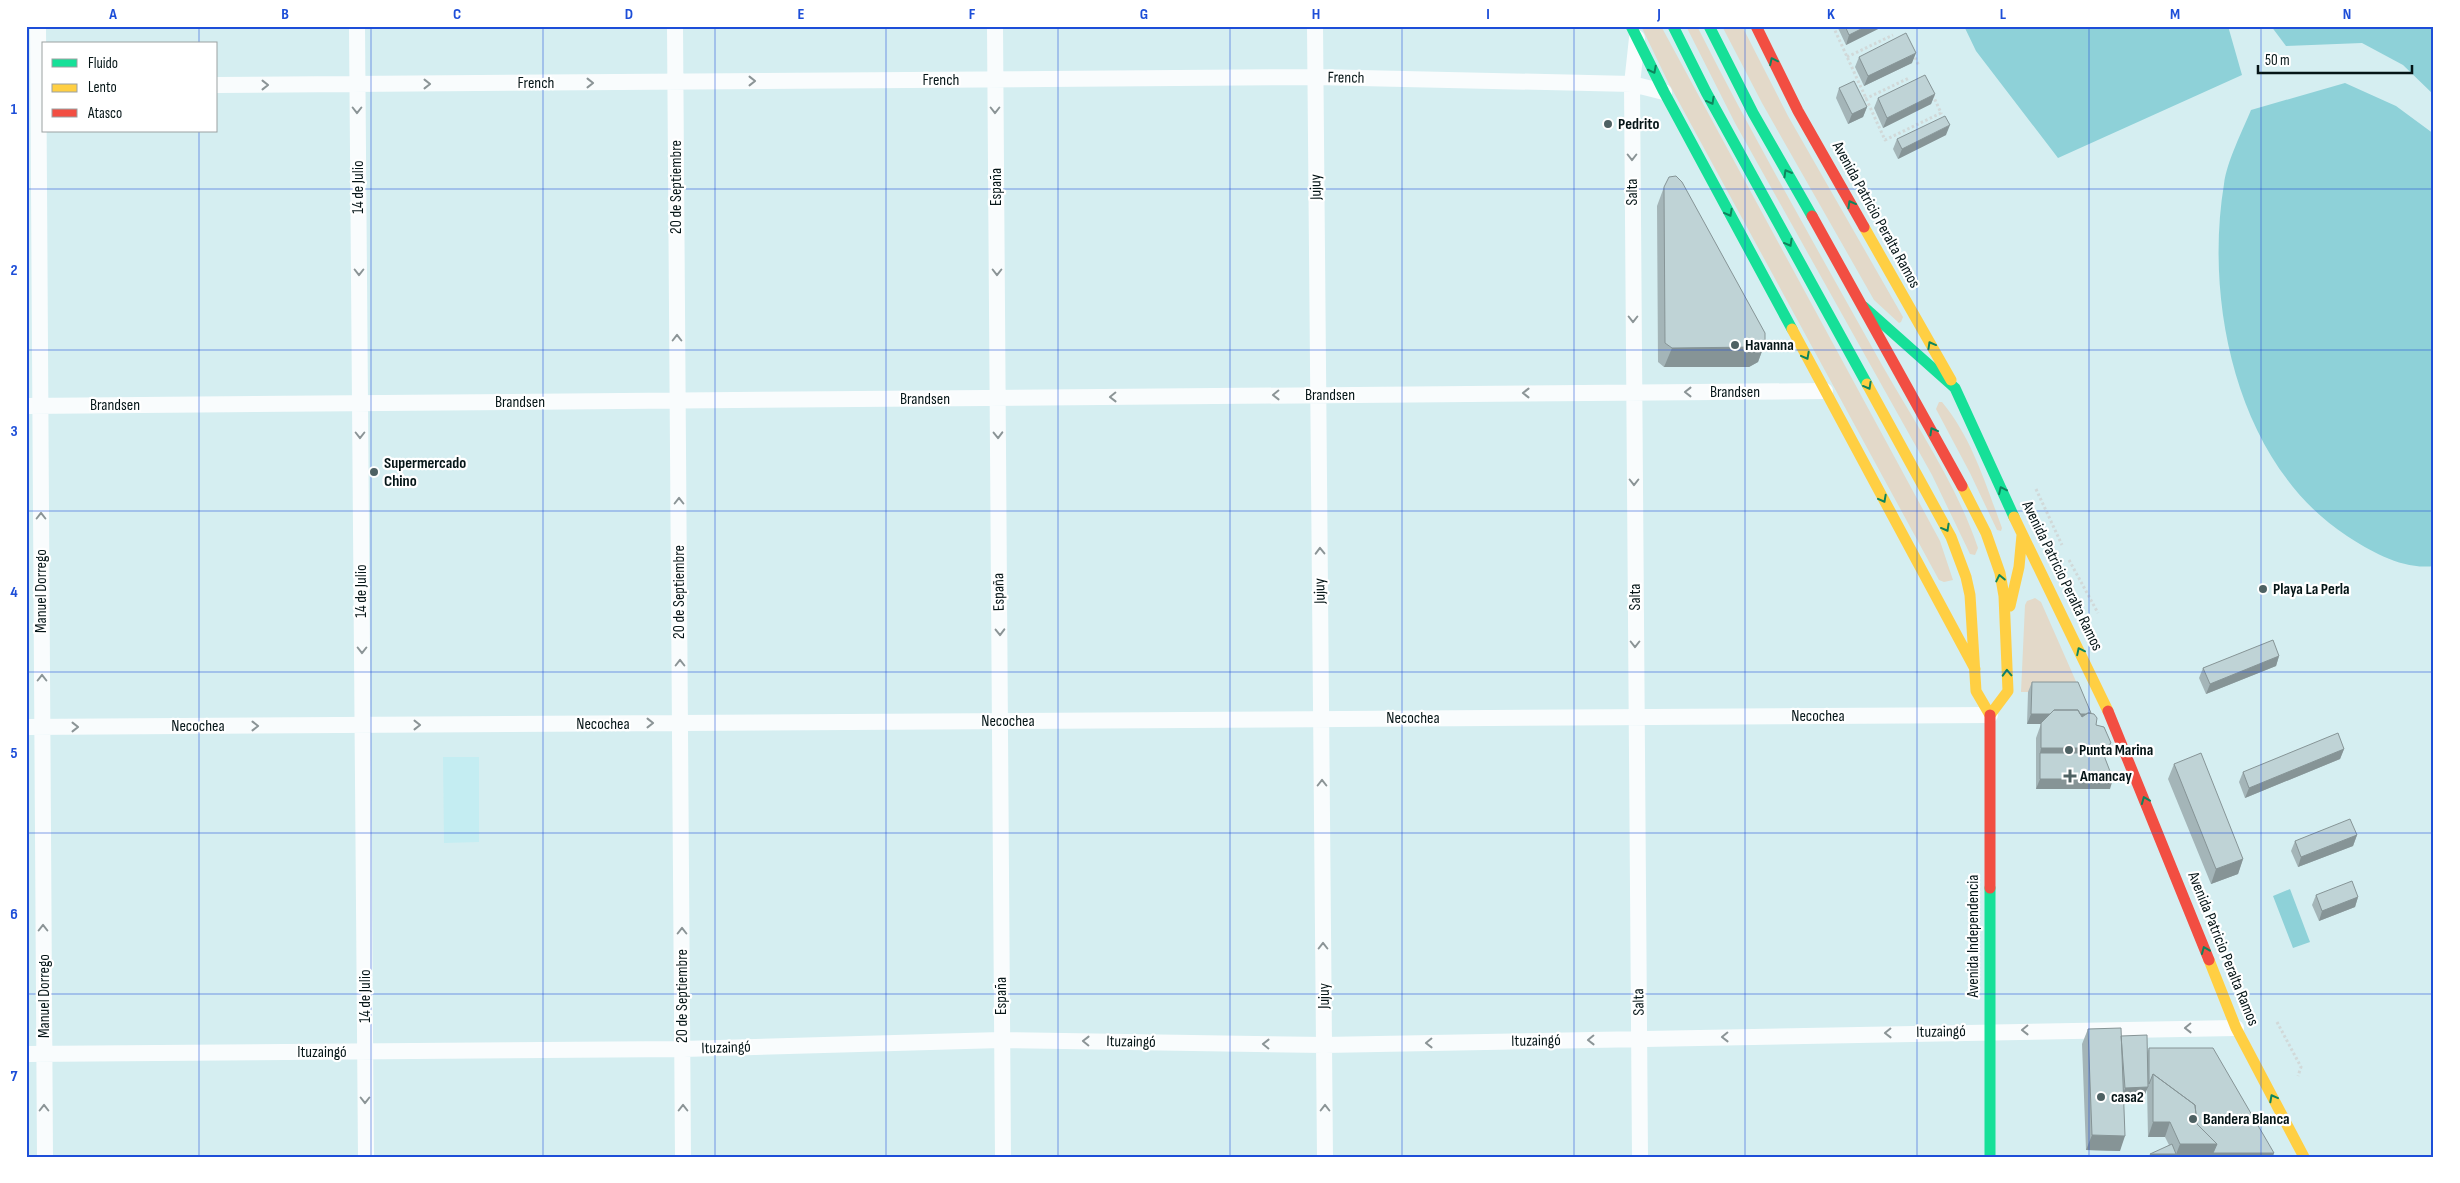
<svg xmlns="http://www.w3.org/2000/svg" width="2460" height="1183" font-family="'Sofia Sans Condensed',sans-serif">
  <style>
    .built { fill: #c4edf2 }
    .green { fill: #e3d9c9 }
    .water { fill: #8ed1d8 }
    .lines { fill: none; stroke-linecap: round; stroke-linejoin: round }
    .path { stroke: #d1d9d9; stroke-width: 3; stroke-dasharray: 2.5 2.5; stroke-linecap: butt }
    .street { stroke: #f9fcfd; stroke-width: 16 }
    .fast { stroke: #16e098; stroke-width: 11 }
    .slow { stroke: #ffcf43; stroke-width: 11 }
    .jam { stroke: #f24e42; stroke-width: 11 }
    .wall { fill: #a4b5b8 }
    .shaded-wall { fill: #869496 }
    .building { fill: #bfd3d6; stroke: #869496 }
    .oneway { stroke: #0e855e }
    .oneway2 { stroke: #8b9496 }
    .grid { fill: none; stroke: #1d4ed8; stroke-width: 1; stroke-opacity: 0.55 }
    .poi-dot { fill: #4e6163; stroke: #fff; stroke-width: 2 }
    .labels { text-anchor: middle; dominant-baseline: central; stroke-width: 4.5; stroke-linejoin: round; paint-order: stroke }
    .street-label { font-size: 16px; fill: #051517; stroke: #fff }
    .poi-label { font-size: 16px; font-weight: bold; fill: #051517; stroke: #fff; text-anchor: start }
    .neatline { fill: none; stroke: #1d4ed8; stroke-width: 2 }
    .grid-label { font-size: 16px; text-anchor: middle; font-weight: bold; fill: #1d4ed8 }
  </style>
  <rect width="100%" height="100%" fill="#d5eef1"/>
  <!-- built -->
  <path class="built" d="M443 757H479V842L444 843Z"/>
  <!-- green -->
  <path class="green" d="M1641 26H1661L1940 541 1953 580 1944 582 1939 580 1668 82Z
    M1686 26H1697C1755 141 1819 252 1882 365 1915 423 1957 485 1978 548L1975 555 1970 554 1932 475 1735 123Z
    M1722 26H1742L1788 116 1903 317 1901 322 1899 323 1874 300 1762 103Z
    M1939 402H1942C1972 438 1986 485 2002 528L2001 531 1997 530 1970 473 1936 409Z
    M2035 598 2041 602 2078 686 2072 692H2021L2025 605 2027 601Z"/>
  <!-- water -->
  <path class="water" d="M1964 26H2228L2242 75 2058 158 1976 51Z
    M2271 26H2434V95L2403 65 2362 43 2286 46Z
    M2345 83 2396 106 2434 134V566C2403 570 2372 552 2347 536 2238 465 2204 305 2224 184 2227 161 2242 132 2251 110Z
    M2290 889 2310 942 2293 948 2273 896Z"/>
  <g class="lines">
    <!-- path -->
    <path class="path" d="M1833 26 1885 140 1941 113 1932 93
      M1913 53 1919 66
      M1847 57 1893 35
      M1865 99 1909 78
      M2036 489 2062 545
      M2069 560 2098 613
      M2277 1022 2301 1067 2298 1076"/>
    <!-- street -->
    <path class="street" d="M38 26 45 1157
      M357 26 366 1157
      M675 26 683 1157
      M995 26 1003 1157
      M1315 26 1325 1157
      M1637 38 1632 84 1640 1157
      M216 85 1315 77 1632 84 1664 92
      M26 406 1825 391
      M26 727 1990 715
      M26 1054 683 1049 1001 1040 1324 1045 2236 1028"/>
    <!-- fast -->
    <path class="fast" d="M1631 26 1664 92 1792 329
      M1673 26 1706 92 1867 384
      M1709 26 1753 113 1812 216
      M1864 307 1955 388 2014 517
      M1990 888V1157"/>
    <!-- slow -->
    <path class="slow" d="M1864 227 1951 380
      M1792 329 1975 669
      M1867 384 1951 537 1966 577 1970 595 1976 691 1990 715
      M1962 486 1986 533 2000 573 2004 596 2008 691 1990 715
      M2014 517 2108 711
      M2010 606 2019 567 2022 535
      M2209 960 2236 1028 2304 1157"/>
    <!-- jam -->
    <path class="jam" d="M1756 26 1798 111 1864 227
      M1812 216 1962 486
      M2108 711 2209 960
      M1990 715V888"/>
  </g>
  <!-- wall -->
  <path class="wall" d="M1837 26H1884L1846 45Z
    M1859 57 1912 63 1864 86 1855 67Z
    M1839 88 1867 107 1863 117 1848 124 1836 98Z
    M1935 94 1931 104 1883 128 1874 108 1878 98Z
    M1946 135 1898 159 1893 149 1897 139Z
    M1664 187 1765 343 1758 362 1749 367H1664L1658 362 1657 206Z
    M2279 656 2276 666 2206 694 2199 678 2203 668Z
    M2032 682 2096 725 2105 758 2110 789H2036V738L2041 724H2027L2028 692Z
    M2344 749 2340 759 2245 798 2239 782 2243 772Z
    M2174 764 2243 859 2238 874 2211 884 2168 779Z
    M2357 835 2353 846 2298 867 2291 851 2295 841Z
    M2316 895 2358 897 2355 907 2319 921 2312 905Z
    M2088 1029 2121 1036 2147 1053 2149 1048 2273 1157H2149L2169 1145 2165 1137H2148L2147 1087 2144 1097 2124 1098 2120 1151 2086 1150 2082 1044Z"/>
  <!-- shaded-wall -->
  <path class="shaded-wall" d="M1867 26H1884L1846 45 1849 35Z
    M1916 53 1912 63 1864 86 1868 76Z
    M1935 94 1931 104 1883 128 1887 118Z
    M1867 107 1863 117 1848 124 1852 114Z
    M1950 125 1946 135 1898 159 1902 149Z
    M1765 343 1758 362 1749 367H1664L1672 348Z
    M2279 656 2276 666 2206 694 2210 684Z
    M2031 714H2092L2088 724H2027Z
    M2111 743 2105 758 2040 753 2041 748Z
    M2344 749 2340 759 2245 798 2249 788Z
    M2040 779H2113L2110 789H2036Z
    M2357 835 2353 846 2298 867 2301 857Z
    M2243 859 2238 874 2211 884 2216 869Z
    M2358 897 2355 907 2319 921 2322 911Z
    M2148 1087 2144 1097 2122 1098 2125 1088Z
    M2153 1122H2170L2165 1137H2148Z
    M2092 1135 2125 1136 2120 1151 2086 1150Z
    M2180 1144H2217L2274 1153 2273 1157H2175Z
    M2150 1154H2176L2175 1157H2149Z"/>
  <!-- building -->
  <path class="building" d="M1845 26H1867L1849 35Z
    M1906 33 1916 53 1868 76 1859 57Z
    M1925 75 1935 94 1887 118 1878 98Z
    M1854 81 1867 107 1852 114 1839 88Z
    M1945 116 1950 125 1902 149 1897 139Z
    M1676 176 1682 182 1765 333V343L1756 347 1672 348 1665 343 1664 187 1669 177Z
    M2273 640 2279 656 2210 684 2203 668Z
    M2032 682H2078L2091 713H2088L2086 714H2080L2078 710H2054L2050 714H2031Z
    M2054 710H2078L2082 717 2088 713 2094 714 2097 718 2096 725 2104 727 2111 743 2105 748H2041V723Z
    M2338 733 2344 749 2249 788 2243 772Z
    M2040 753H2103L2113 779H2040Z
    M2201 753 2243 859 2216 869 2174 764Z
    M2350 819 2357 835 2301 857 2295 841Z
    M2352 881 2358 897 2322 911 2316 895Z
    M2121 1028 2125 1136 2092 1135 2088 1029Z
    M2147 1035 2148 1087 2125 1088 2121 1036Z
    M2149 1048H2213L2274 1153H2213L2217 1144 2197 1124 2195 1105 2153 1074 2149 1084Z
    M2153 1074 2195 1105 2197 1124 2217 1144H2180L2170 1122H2153Z
    M2172 1144 2176 1154H2150Z"/>
  <!-- one-way arrows -->
  <defs><path id="oneway-chevron" d="M-2-3.5L2.5 0L-2 3.5" fill="none" stroke-width="1.6" stroke-linecap="round" stroke-linejoin="round" transform="scale(1.25)"/></defs>
  <g class="oneway">
    <use href="#oneway-chevron" transform="translate(1773 61) rotate(-116)"/>
    <use href="#oneway-chevron" transform="translate(1653 70) rotate(63)"/>
    <use href="#oneway-chevron" transform="translate(1711 101) rotate(61)"/>
    <use href="#oneway-chevron" transform="translate(1787 173) rotate(-120)"/>
    <use href="#oneway-chevron" transform="translate(1851 204) rotate(-119)"/>
    <use href="#oneway-chevron" transform="translate(1729 213) rotate(62)"/>
    <use href="#oneway-chevron" transform="translate(1789 243) rotate(61)"/>
    <use href="#oneway-chevron" transform="translate(1931 345) rotate(-119)"/>
    <use href="#oneway-chevron" transform="translate(1806 356) rotate(62)"/>
    <use href="#oneway-chevron" transform="translate(1868 386) rotate(61)"/>
    <use href="#oneway-chevron" transform="translate(1933 431) rotate(-119)"/>
    <use href="#oneway-chevron" transform="translate(2002 490) rotate(-115)"/>
    <use href="#oneway-chevron" transform="translate(1883 499) rotate(62)"/>
    <use href="#oneway-chevron" transform="translate(1946 528) rotate(61)"/>
    <use href="#oneway-chevron" transform="translate(2000 578) rotate(-102)"/>
    <use href="#oneway-chevron" transform="translate(2080 651) rotate(-116)"/>
    <use href="#oneway-chevron" transform="translate(2007 673) rotate(-92)"/>
    <use href="#oneway-chevron" transform="translate(2145 800) rotate(-112)"/>
    <use href="#oneway-chevron" transform="translate(2205 950) rotate(-112)"/>
    <use href="#oneway-chevron" transform="translate(2273 1098) rotate(-118)"/>
  </g>
  <g class="oneway2">
    <use href="#oneway-chevron" transform="translate(752 81)"/>
    <use href="#oneway-chevron" transform="translate(590 83)"/>
    <use href="#oneway-chevron" transform="translate(427 84)"/>
    <use href="#oneway-chevron" transform="translate(265 85)"/>
    <use href="#oneway-chevron" transform="translate(357 110) rotate(90)"/>
    <use href="#oneway-chevron" transform="translate(995 110) rotate(90)"/>
    <use href="#oneway-chevron" transform="translate(1632 157) rotate(90)"/>
    <use href="#oneway-chevron" transform="translate(359 272) rotate(90)"/>
    <use href="#oneway-chevron" transform="translate(997 272) rotate(90)"/>
    <use href="#oneway-chevron" transform="translate(1633 319) rotate(90)"/>
    <use href="#oneway-chevron" transform="translate(677 338) rotate(-90)"/>
    <use href="#oneway-chevron" transform="translate(1688 392) rotate(180)"/>
    <use href="#oneway-chevron" transform="translate(1526 393) rotate(180)"/>
    <use href="#oneway-chevron" transform="translate(1276 395) rotate(179)"/>
    <use href="#oneway-chevron" transform="translate(1113 397) rotate(179)"/>
    <use href="#oneway-chevron" transform="translate(360 435) rotate(90)"/>
    <use href="#oneway-chevron" transform="translate(998 435) rotate(89)"/>
    <use href="#oneway-chevron" transform="translate(1634 482) rotate(90)"/>
    <use href="#oneway-chevron" transform="translate(679 501) rotate(-90)"/>
    <use href="#oneway-chevron" transform="translate(41 516) rotate(-90)"/>
    <use href="#oneway-chevron" transform="translate(1320 551) rotate(-91)"/>
    <use href="#oneway-chevron" transform="translate(1000 632) rotate(89)"/>
    <use href="#oneway-chevron" transform="translate(1635 644) rotate(90)"/>
    <use href="#oneway-chevron" transform="translate(362 650) rotate(90)"/>
    <use href="#oneway-chevron" transform="translate(680 663) rotate(-90)"/>
    <use href="#oneway-chevron" transform="translate(42 678) rotate(-90)"/>
    <use href="#oneway-chevron" transform="translate(650 723)"/>
    <use href="#oneway-chevron" transform="translate(417 725)"/>
    <use href="#oneway-chevron" transform="translate(255 726)"/>
    <use href="#oneway-chevron" transform="translate(75 727)"/>
    <use href="#oneway-chevron" transform="translate(1322 783) rotate(-90)"/>
    <use href="#oneway-chevron" transform="translate(43 928) rotate(-90)"/>
    <use href="#oneway-chevron" transform="translate(682 931) rotate(-90)"/>
    <use href="#oneway-chevron" transform="translate(1323 946) rotate(-90)"/>
    <use href="#oneway-chevron" transform="translate(2188 1028) rotate(179)"/>
    <use href="#oneway-chevron" transform="translate(2025 1030) rotate(179)"/>
    <use href="#oneway-chevron" transform="translate(1888 1033) rotate(179)"/>
    <use href="#oneway-chevron" transform="translate(1725 1037) rotate(179)"/>
    <use href="#oneway-chevron" transform="translate(1591 1040) rotate(179)"/>
    <use href="#oneway-chevron" transform="translate(1086 1041) rotate(-179)"/>
    <use href="#oneway-chevron" transform="translate(1429 1043) rotate(179)"/>
    <use href="#oneway-chevron" transform="translate(1266 1044) rotate(-179)"/>
    <use href="#oneway-chevron" transform="translate(365 1100) rotate(90)"/>
    <use href="#oneway-chevron" transform="translate(44 1108) rotate(-90)"/>
    <use href="#oneway-chevron" transform="translate(683 1108) rotate(-90)"/>
    <use href="#oneway-chevron" transform="translate(1325 1108) rotate(-90)"/>
  </g>
  <!-- grid -->
  <path class="grid" d="M199 26V44M371 26V1157M543 26V1157M715 26V1157M886 26V1157M1058 26V1157M1230 26V1157M1402 26V1157M1574 26V1157M1745 26V1157M1917 26V1157M2089 26V1157M2261 26V1157M199 131V1157M26 189H2434M26 350H2434M26 511H2434M26 672H2434M26 833H2434M26 994H2434"/>
  <!-- markers -->
  <g class="poi-dot">
    <circle cx="1608" cy="124" r="5"/>
    <circle cx="1735" cy="345" r="5"/>
    <circle cx="374" cy="472" r="5"/>
    <circle cx="2263" cy="589" r="5"/>
    <circle cx="2069" cy="750" r="5"/>
    <path d="M2067.5 768.5h5v5h5v5h-5v5h-5v-5h-5v-5h5z"/>
    <circle cx="2101" cy="1097" r="5"/>
    <circle cx="2193" cy="1119" r="5"/>
  </g>
  <g class="labels">
    <!-- street labels -->
    <g class="street-label">
      <text transform="translate(1346 78) rotate(1)">French</text>
      <text x="941" y="80">French</text>
      <text x="536" y="83">French</text>
      <text transform="translate(358 187) rotate(-90)">14 de Julio</text>
      <text transform="translate(676 187) rotate(-90)">20 de Septiembre</text>
      <text transform="translate(996 187) rotate(-90)">España</text>
      <text transform="translate(1316 187) rotate(-91)">Jujuy</text>
      <text transform="translate(1632 192) rotate(-90)">Salta</text>
      <text transform="translate(1876 215) rotate(61)">Avenida Patricio Peralta Ramos</text>
      <text x="1735" y="392">Brandsen</text>
      <text x="1330" y="395">Brandsen</text>
      <text x="925" y="399">Brandsen</text>
      <text x="520" y="402">Brandsen</text>
      <text x="115" y="405">Brandsen</text>
      <text transform="translate(2062 576) rotate(64)">Avenida Patricio Peralta Ramos</text>
      <text transform="translate(41 591) rotate(-90)">Manuel Dorrego</text>
      <text transform="translate(361 591) rotate(-90)">14 de Julio</text>
      <text transform="translate(1320 591) rotate(-91)">Jujuy</text>
      <text transform="translate(679 592) rotate(-90)">20 de Septiembre</text>
      <text transform="translate(999 592) rotate(-91)">España</text>
      <text transform="translate(1635 597) rotate(-90)">Salta</text>
      <text x="1818" y="716">Necochea</text>
      <text x="1413" y="718">Necochea</text>
      <text x="1008" y="721">Necochea</text>
      <text x="603" y="724">Necochea</text>
      <text x="198" y="726">Necochea</text>
      <text transform="translate(1973 936) rotate(-90)">Avenida Independencia</text>
      <text transform="translate(2223 949) rotate(68)">Avenida Patricio Peralta Ramos</text>
      <text transform="translate(44 996) rotate(-90)">Manuel Dorrego</text>
      <text transform="translate(365 996) rotate(-90)">14 de Julio</text>
      <text transform="translate(682 996) rotate(-90)">20 de Septiembre</text>
      <text transform="translate(1001 996) rotate(-90)">España</text>
      <text transform="translate(1324 996) rotate(-90)">Jujuy</text>
      <text transform="translate(1639 1002) rotate(-91)">Salta</text>
      <text transform="translate(1941 1032) rotate(-1)">Ituzaingó</text>
      <text transform="translate(1536 1041) rotate(-1)">Ituzaingó</text>
      <text transform="translate(1131 1042) rotate(1)">Ituzaingó</text>
      <text transform="translate(726 1048) rotate(-2)">Ituzaingó</text>
      <text x="322" y="1052">Ituzaingó</text>
    </g>
    <!-- poi labels -->
    <g class="poi-label">
      <text x="1618" y="124">Pedrito</text>
      <text x="1745" y="345">Havanna</text>
      <text x="384" y="463">Supermercado<tspan x="384" dy="18">Chino</tspan></text>
      <text x="2273" y="589">Playa La Perla</text>
      <text x="2079" y="750">Punta Marina</text>
      <text x="2080" y="776">Amancay</text>
      <text x="2111" y="1097">casa2</text>
      <text x="2203" y="1119">Bandera Blanca</text>
    </g>
  </g>
  <!-- border -->
  <rect width="2460" height="1183" fill="none" stroke="#ffffff" stroke-width="55"/>
  <!-- legend -->
  <rect x="42" y="42" width="175" height="90" fill="#ffffff" stroke="#9ba1a2"/>
  <rect x="52" y="59" width="25" height="8" fill="#16e098" stroke="#9ba1a2"/>
  <text x="88" y="68" font-size="15" fill="#051517">Fluido</text>
  <rect x="52" y="84" width="25" height="8" fill="#ffcf43" stroke="#9ba1a2"/>
  <text x="88" y="92" font-size="15" fill="#051517">Lento</text>
  <rect x="52" y="109" width="25" height="8" fill="#f24e42" stroke="#9ba1a2"/>
  <text x="88" y="118" font-size="15" fill="#051517">Atasco</text>
  <!-- scale -->
  <path d="M2258 65v8h154v-8" fill="none" stroke="#051517" stroke-width="2.5"/>
  <text x="2265" y="65" font-size="15" fill="#051517" stroke="#ffffff" stroke-width="4" paint-order="stroke">50 m</text>
  <rect x="28" y="28" width="2404" height="1128" class="neatline"/>
  <g class="grid-label">
    <text x="113" y="19">A</text>
    <text x="285" y="19">B</text>
    <text x="457" y="19">C</text>
    <text x="629" y="19">D</text>
    <text x="801" y="19">E</text>
    <text x="972" y="19">F</text>
    <text x="1144" y="19">G</text>
    <text x="1316" y="19">H</text>
    <text x="1488" y="19">I</text>
    <text x="1659" y="19">J</text>
    <text x="1831" y="19">K</text>
    <text x="2003" y="19">L</text>
    <text x="2175" y="19">M</text>
    <text x="2347" y="19">N</text>
    <text x="14" y="114">1</text>
    <text x="14" y="275">2</text>
    <text x="14" y="436">3</text>
    <text x="14" y="597">4</text>
    <text x="14" y="758">5</text>
    <text x="14" y="919">6</text>
    <text x="14" y="1081">7</text>
  </g>
</svg>
